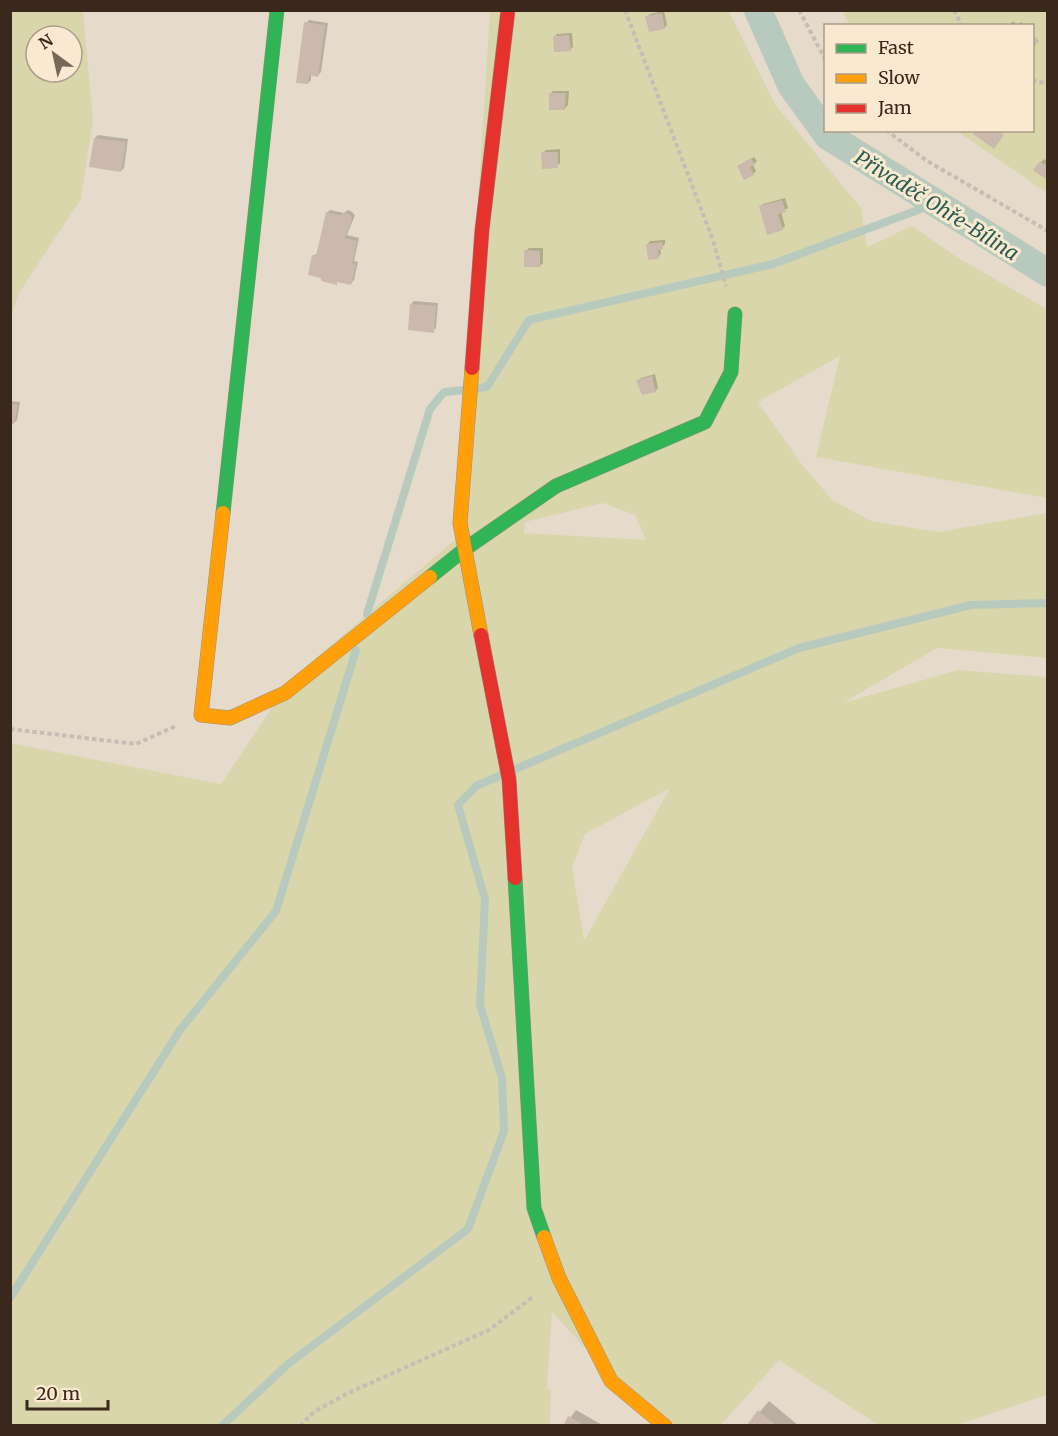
<svg xmlns="http://www.w3.org/2000/svg" width="1058" height="1436" font-family="Merriweather,serif">
  <style>
    .green { fill: #dad6ac; fill-rule: evenodd }
    .shadow { fill: #0003 }
    .lines { fill: none; stroke-linecap: round; stroke-linejoin: round }
    .stream { stroke: #b7cabd; stroke-width: 8 }
    .canal { stroke: #b7cabd; stroke-width: 28 }
    .building { fill: #cab9ac }
    .fast-casing { stroke: #9b9084; stroke-width: 15 }
    .slow-casing { stroke: #9b9084; stroke-width: 15 }
    .jam-casing { stroke: #9b9084; stroke-width: 15 }
    .path { stroke: #c6bdb4; stroke-width: 4; stroke-dasharray: 4.5 3; stroke-linecap: butt }
    .fast { stroke: #30b455; stroke-width: 14 }
    .slow { stroke: #ff9f0a; stroke-width: 14 }
    .jam { stroke: #e5322d; stroke-width: 14 }
    .labels { text-anchor: middle; dominant-baseline: central; stroke-width: 6; stroke-linejoin: round; paint-order: stroke }
    .water-label { font-size: 20px; font-style: italic; fill: #295c54; stroke: #f8e9d0 }
  </style>
  <rect width="100%" height="100%" fill="#e6dbcb"/>
  <!-- green -->
  <path class="green" d="M11 10 83 11 93 120 81 199 19 293 11 317ZM36 36H72V72H36Z
    M490 11H729L775 104 861 208 867 247 912 226 960 259 1047 309V498L816 457 840 356 758 402 801 463 832 500 871 521 938 532 1047 513V658L937 648 843 703 958 670 1047 677V1395L957 1425H878L779 1360 721 1425H656L552 1312 547 1388 551 1391 550 1425H11L10 743 221 784 291 679 457 538ZM603 503 635 515 646 540 524 533 525 522ZM670 788 585 939H584L572 867 585 834Z
    M843 11H1047V193L957 131 1032 130V26L849 25Z"/>
  <!-- shadow -->
  <path class="shadow" d="M664 11 667 25 664 28 647 17 650 14Z
    M309 20 328 23 321 72 318 75 311 74V80L308 83 306 23Z
    M1013 21 1017 25 1021 22 1023 24 1022 26H1009Z
    M572 33 573 47 570 50 554 37 557 34Z
    M553 91H569L568 105 565 108 550 94Z
    M98 135 128 139 124 168 121 171 95 138Z
    M560 149V163L557 166 543 153 546 150Z
    M754 157 757 161 753 165 756 171 753 174 739 166Z
    M1044 159 1048 162 1046 178 1041 162Z
    M785 198 788 208 781 212 785 226 782 229 760 206 763 204Z
    M330 210 344 213 348 210 352 212 355 215 347 235 359 238 354 261 358 262 354 280 351 283 339 280 336 283 313 256 318 253 327 213Z
    M665 240V244L660 248 661 254 658 257 648 244 650 241Z
    M529 248H543V263L540 266 526 251Z
    M414 301 438 303 436 328 433 331 411 304Z
    M655 374 658 388 655 391 638 381 641 378Z
    M10 401 20 402 17 420 14 423 10 422Z
    M769 1401 799 1426H748Z
    M576 1410 604 1426H564Z"/>
  <g class="lines">
    <!-- stream -->
    <path class="stream" d="M478 388 487 387 529 320 773 264 934 204
      M367 614 430 409 444 392 465 390
      M513 770 799 648 971 605 1048 603
      M10 1298 180 1030 276 911 356 650
      M222 1426 288 1364 468 1229 504 1131 502 1078 480 1005 485 899 458 805 476 786 501 775"/>
    <!-- canal -->
    <path class="canal" d="M758 10 791 85 828 136 1048 273"/>
  </g>
  <!-- building -->
  <path class="building" d="M662 13 665 29 649 32 645 16Z
    M304 22 325 25 318 77 309 75 308 84 296 83Z
    M569 35 571 51 554 52 553 36Z
    M1036 37 1039 41 1032 48V40Z
    M549 93H566L565 110H549Z
    M976 130H998L1004 135 994 149 973 134Z
    M94 138 126 142 121 172 89 167Z
    M541 152H558V168L542 169Z
    M751 158 755 165 750 167 754 175 744 180 737 166Z
    M1040 161 1045 165 1048 161 1047 180 1033 170Z
    M782 200 786 212 778 214 783 230 767 235 759 206Z
    M326 212 340 215 343 213 349 214 352 219 345 238 357 241 352 264 356 265 351 285 337 282V285L321 281V278L308 275 312 255 316 256Z
    M662 242 663 249 658 250 659 259 648 260 646 244Z
    M524 250 540 251V267H524Z
    M410 304 436 306 434 333 408 330Z
    M652 376 656 392 642 395 636 380Z
    M10 404 18 405 14 424H10Z
    M758 1410 777 1426H746Z
    M568 1416 586 1426H563Z"/>
  <g class="lines">
    <!-- fast casing -->
    <g class="fast-casing">
      <path id="fast" d="M223 513 277 10
        M430 577 465 549 556 486 705 422 731 372 735 314
        M515 878 534 1208 544 1237"/>
    </g>
    <!-- slow casing -->
    <g class="slow-casing">
      <path id="slow" d="M472 368 460 523 481 635
        M223 513 201 715 230 718 285 693 430 577
        M544 1237 559 1278 611 1381 665 1426"/>
    </g>
    <!-- jam casing -->
    <g class="jam-casing">
      <path id="jam" d="M472 368 482 230 508 10
        M481 635 509 779 515 878"/>
    </g>
    <!-- path -->
    <path class="path" d="M625 10 713 240 726 286
      M799 10 826 61
      M954 10 962 26
      M1032 80 1048 84
      M886 130 927 161 1048 231
      M10 729 136 744 176 726
      M300 1426 314 1412 348 1393 489 1330 534 1296"/>
    <!-- fast -->
    <use href="#fast" class="fast"/>
    <!-- slow -->
    <use href="#slow" class="slow"/>
    <!-- jam -->
    <use href="#jam" class="jam"/>
  </g>
  <g class="labels">
    <!-- water labels -->
    <g class="water-label">
      <text transform="translate(937 205) rotate(32)">Přivaděč Ohře-Bílina</text>
    </g>
  </g>
  <!-- border -->
  <rect width="1058" height="1436" fill="none" stroke="#3b281c" stroke-width="24"/>
  <!-- legend -->
  <rect x="824" y="24" width="210" height="108" fill="#f8e9d0" stroke="#ac9c88" stroke-width="1.5"/>
  <rect x="836" y="44" width="30" height="9" fill="#30b455" stroke="#ac9c88" stroke-width="1.5"/>
  <text x="878" y="54" font-size="18" fill="#3b281c">Fast</text>
  <rect x="836" y="74" width="30" height="9" fill="#ff9f0a" stroke="#ac9c88" stroke-width="1.5"/>
  <text x="878" y="84" font-size="18" fill="#3b281c">Slow</text>
  <rect x="836" y="104" width="30" height="9" fill="#e5322d" stroke="#ac9c88" stroke-width="1.5"/>
  <text x="878" y="114" font-size="18" fill="#3b281c">Jam</text>
  <!-- north arrow -->
  <g transform="translate(54 54) rotate(327)"><circle r="28" fill="#f8e9d0" stroke="#ac9c88" stroke-width="1.5"/>
  <path d="M0-4.5L10 22L0 15L-10 22Z" fill="#776759"/>
  <text y="-9" font-size="16" font-weight="bold" text-anchor="middle" fill="#3b281c">N</text>
  </g>
  <!-- scale -->
  <path d="M27 1400v9h81v-9" fill="none" stroke="#3b281c" stroke-width="3"/>
  <text x="36" y="1400" font-size="18" fill="#3b281c" stroke="#f8e9d0" stroke-width="4.5" paint-order="stroke">20 m</text>
</svg>
